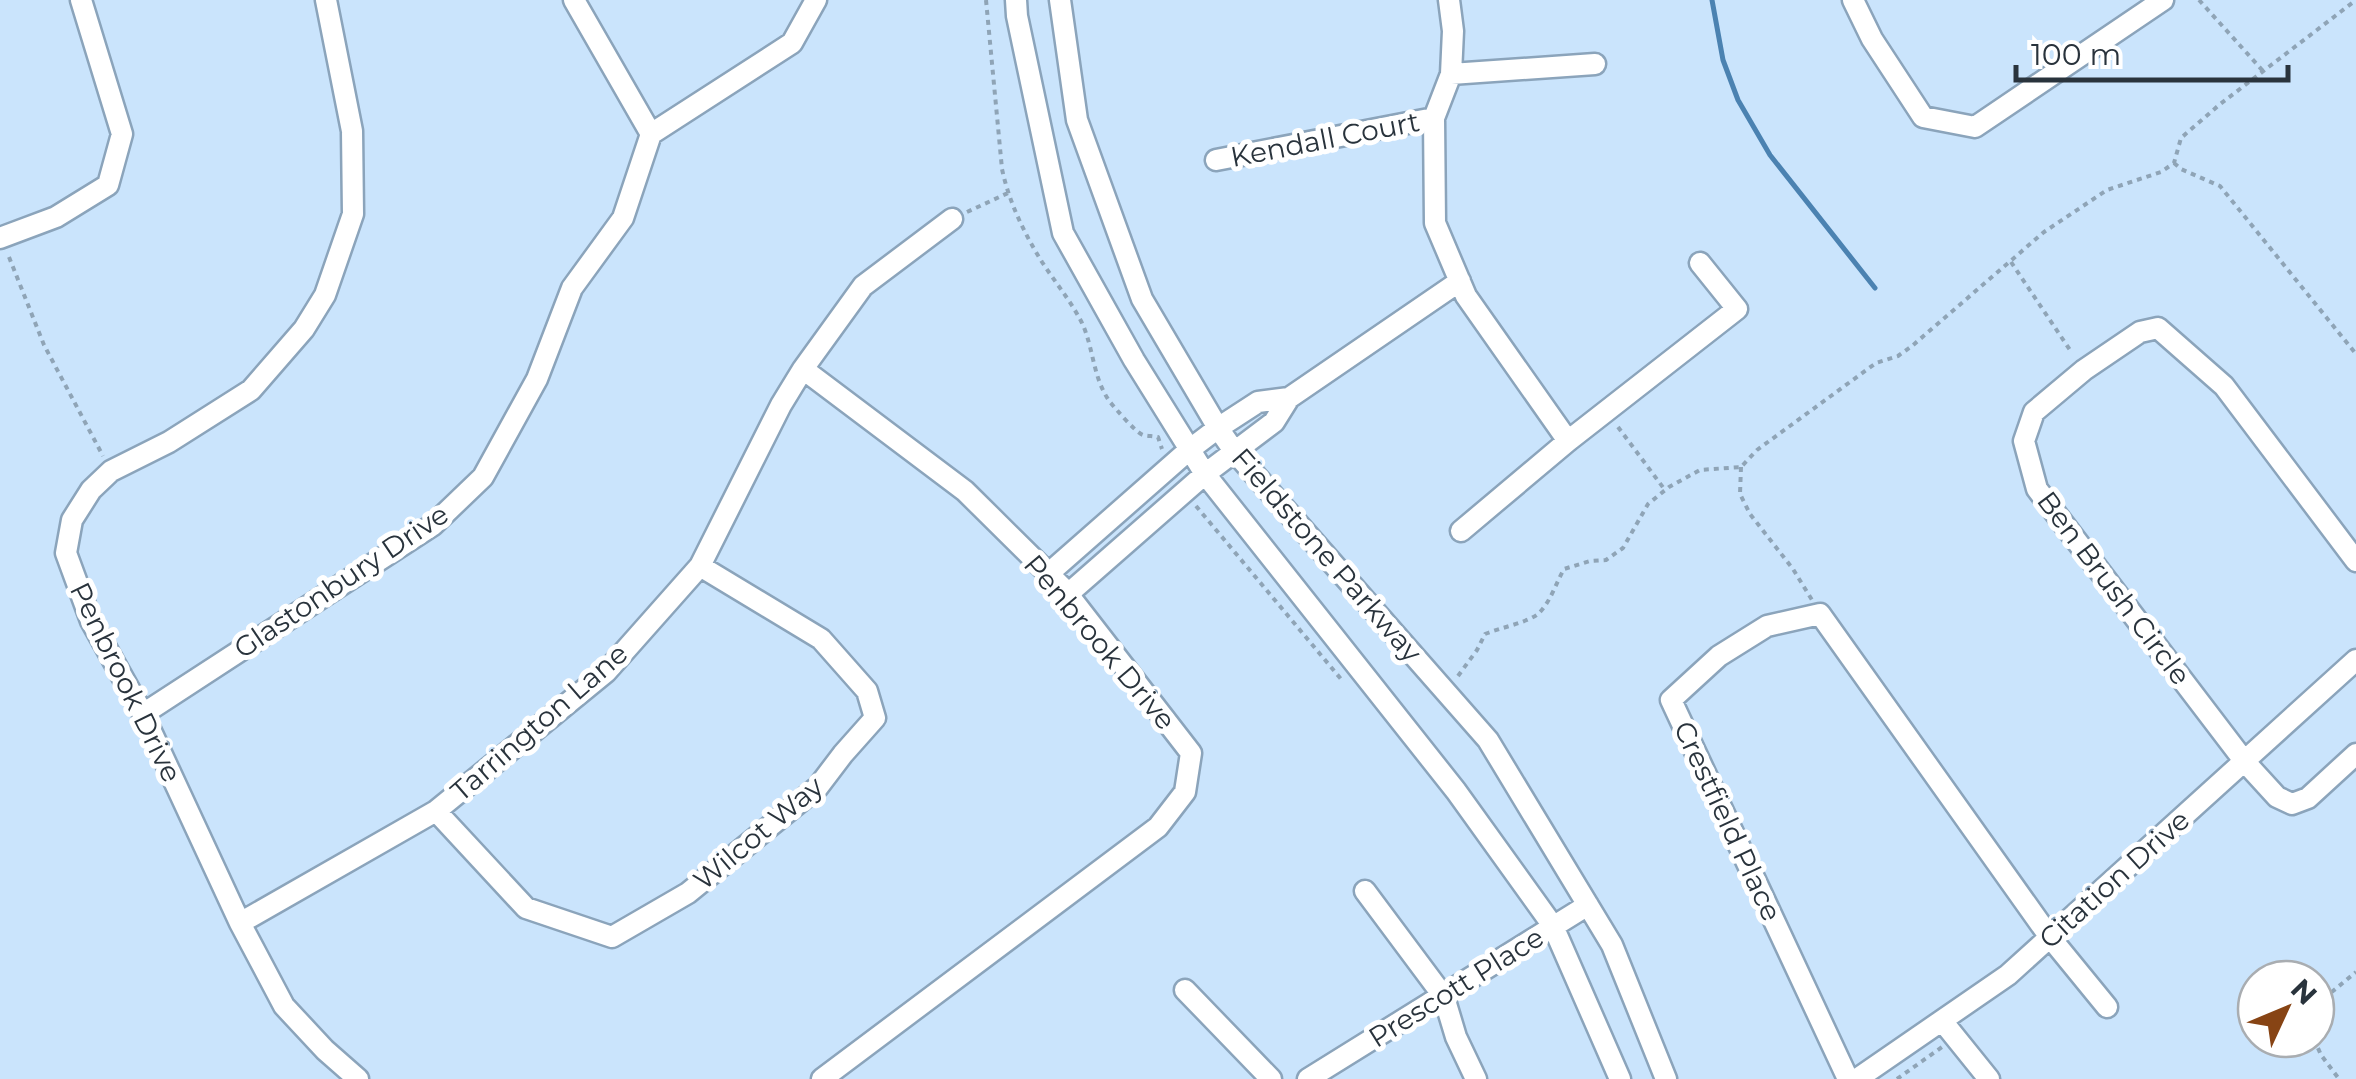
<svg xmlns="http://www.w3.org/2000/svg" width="2356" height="1079" font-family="Montserrat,sans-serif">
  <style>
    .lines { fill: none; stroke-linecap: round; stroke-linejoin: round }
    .stream { stroke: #4b82b1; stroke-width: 5 }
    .minor-casing { stroke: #8ba4bb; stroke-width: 25 }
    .path { stroke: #8fa4b6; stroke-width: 4; stroke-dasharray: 5 5; stroke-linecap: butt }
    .minor { stroke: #fff; stroke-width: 20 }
    .labels { text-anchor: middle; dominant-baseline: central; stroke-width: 10; stroke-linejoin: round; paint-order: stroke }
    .street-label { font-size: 28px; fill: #29333c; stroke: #fff }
  </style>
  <rect width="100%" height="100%" fill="#cae4fc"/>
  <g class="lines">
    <!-- stream -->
    <path class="stream" d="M1712 0 1723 60 1738 100 1770 155 1875 288"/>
    <!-- minor casing -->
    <g class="minor-casing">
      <path id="minor" d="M326 0 352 131 353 214 325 295 304 329 251 390 169 442 111 471 91 490 72 520 66 553 91 621 143 714 240 923 284 1006 325 1050 358 1079
        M574 0 651 134
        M1016 0 1017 16 1063 233 1134 360 1205 474 1456 791 1553 926 1620 1079
        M1060 0 1077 120 1142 299 1218 428 1234 451 1488 740 1612 945 1666 1079
        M1449 0 1453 31 1451 74 1434 118 1435 223 1466 296 1568 441
        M1853 0 1872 39 1923 117 1975 127 2163 0
        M1451 74 1595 64
        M1216 160 1434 118
        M0 238 56 217 108 185 122 134 81 0
        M803 369 965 491 1064 589 1191 753 1185 792 1158 827 822 1079
        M1461 531 1568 441 1737 309 1700 263
        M2356 561 2224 386 2158 328 2140 332 2084 370 2034 412 2024 441 2037 489 2245 762 2277 797 2292 804 2308 798 2356 754
        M1048 574 1189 450 1218 428 1258 402 1289 398
        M1068 594 1205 474 1274 422 1289 398 1460 281
        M143 714 433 525 483 477 537 379 572 288 623 218 651 134 792 43 816 0
        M436 811 526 908 612 937 688 893 818 787 843 754 875 718 867 691 821 639 700 566
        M1365 891 1444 997 1456 1037 1476 1079
        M240 923 436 811 606 672 700 566 781 405 803 369 863 286 952 219
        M1185 990 1271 1079
        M1943 1022 1989 1079
        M1308 1079 1588 905
        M1848 1079 1671 700 1719 656 1767 626 1820 614 2049 936 2107 1007
        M1857 1079 2008 975 2356 660"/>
    </g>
    <!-- path -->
    <path class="path" d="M986 0 1002 169C1009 202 1024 233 1042 262 1055 282 1070 300 1081 321 1094 347 1092 377 1110 402 1116 409 1135 432 1143 435 1148 436 1153 436 1158 437L1162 449
      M2199 0 2263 71
      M2174 163 2181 169 2220 186 2356 354
      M967 212 1008 193
      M9 257 44 345 103 456
      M2011 262 2072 353
      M1618 427 1665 490
      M1741 467 1740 494 1750 514 1793 569 1812 600
      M1196 506 1341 679
      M1458 676 1477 650 1485 634C1499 628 1530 622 1539 613 1551 601 1556 583 1564 569L1590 561 1606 560 1623 548 1648 504 1669 487 1700 470 1741 467 1757 450 1876 363 1898 356 1912 346 2044 232 2107 190 2161 172 2174 163 2181 138 2219 105 2356 0
      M2316 1005 2356 972
      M2314 1039 2321 1055 2339 1079
      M1897 1079 1942 1047"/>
    <!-- minor -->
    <use href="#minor" class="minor"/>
  </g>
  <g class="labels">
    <!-- street labels -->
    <g class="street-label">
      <text transform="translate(1325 139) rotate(-11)">Kendall Court</text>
      <text transform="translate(1327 555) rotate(49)">Fieldstone Parkway</text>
      <text transform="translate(341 581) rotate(-34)">Glastonbury Drive</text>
      <text transform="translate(2114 588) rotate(53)">Ben Brush Circle</text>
      <text transform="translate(1100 642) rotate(50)">Penbrook Drive</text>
      <text transform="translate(126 682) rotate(64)">Penbrook Drive</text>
      <text transform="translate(539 722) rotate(-41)">Tarrington Lane</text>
      <text transform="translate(1728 821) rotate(65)">Crestfield Place</text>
      <text transform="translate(758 833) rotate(-40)">Wilcot Way</text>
      <text transform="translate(2114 879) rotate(-42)">Citation Drive</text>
      <text transform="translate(1456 987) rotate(-32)">Prescott Place</text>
    </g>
  </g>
  <!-- north arrow -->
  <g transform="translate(2286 1009) rotate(46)"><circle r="48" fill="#ffffff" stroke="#a9adb1" stroke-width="2.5"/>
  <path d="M0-8L18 38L0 25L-18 38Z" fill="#874414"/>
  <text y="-15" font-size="28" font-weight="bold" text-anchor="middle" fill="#29333c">N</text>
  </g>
  <!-- scale -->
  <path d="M2016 65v15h272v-15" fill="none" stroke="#29333c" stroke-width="5"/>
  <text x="2031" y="65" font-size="30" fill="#29333c" stroke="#ffffff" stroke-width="8" paint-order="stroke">100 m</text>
</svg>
